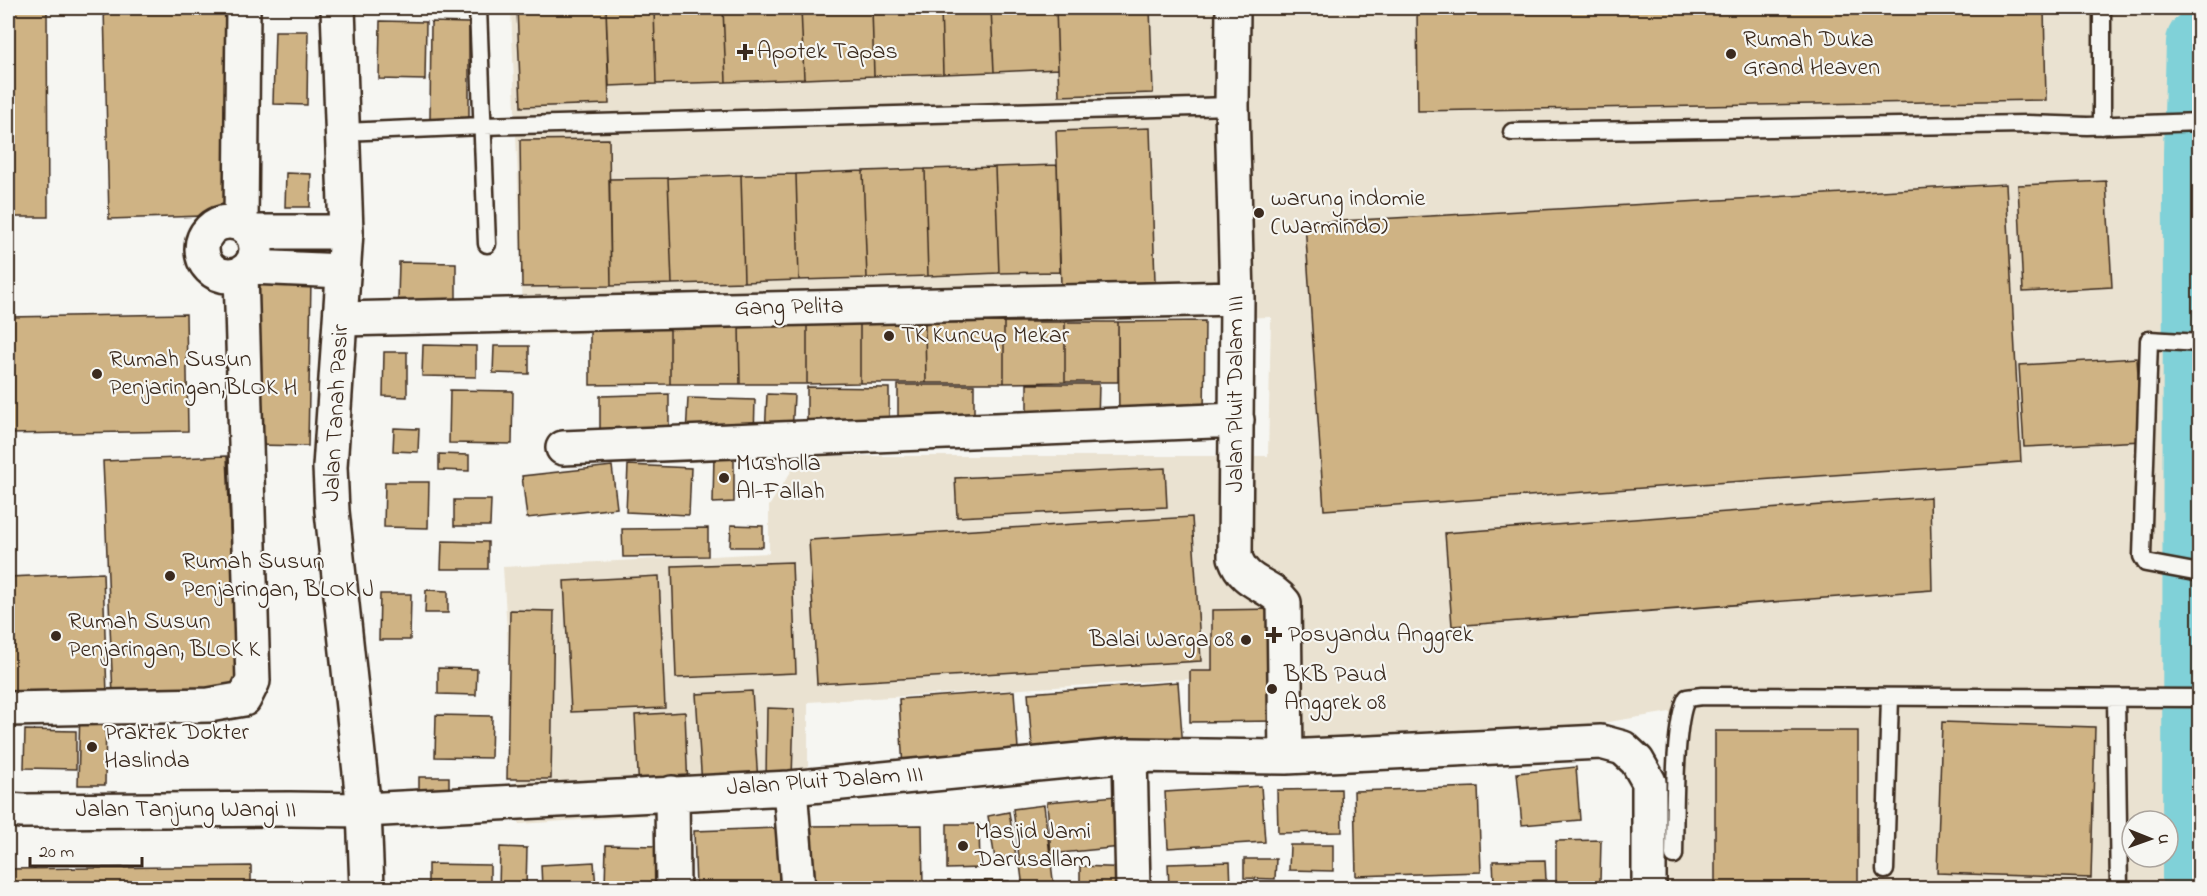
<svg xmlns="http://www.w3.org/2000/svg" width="2207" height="896" font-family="'Indie Flower',sans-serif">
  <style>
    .built { fill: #eae2d1; fill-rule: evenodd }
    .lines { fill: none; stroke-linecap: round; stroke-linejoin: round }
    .river { stroke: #80d1d8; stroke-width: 68 }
    .building { fill: #cfb384; stroke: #3b2a1e; stroke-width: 1.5 }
    .lane-casing { stroke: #3b2a1e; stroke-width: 21 }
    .street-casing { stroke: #3b2a1e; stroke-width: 38 }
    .secondary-casing { stroke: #3b2a1e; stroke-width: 38 }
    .lane { stroke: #f6f6f2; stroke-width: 16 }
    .street { stroke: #f6f6f2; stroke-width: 33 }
    .secondary { stroke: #f6f6f2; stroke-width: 33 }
    .poi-dot { fill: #3b2a1e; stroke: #f6f6f2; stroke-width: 2 }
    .labels { text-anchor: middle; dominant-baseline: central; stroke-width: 4.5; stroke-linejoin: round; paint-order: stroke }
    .poi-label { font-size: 24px; fill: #3b2a1e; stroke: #f6f6f2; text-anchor: start }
    .street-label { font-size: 24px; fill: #3b2a1e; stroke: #f6f6f2 }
  </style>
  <rect width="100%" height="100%" fill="#f6f6f2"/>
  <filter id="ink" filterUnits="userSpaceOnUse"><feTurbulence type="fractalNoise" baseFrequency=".0167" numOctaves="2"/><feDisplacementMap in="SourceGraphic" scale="12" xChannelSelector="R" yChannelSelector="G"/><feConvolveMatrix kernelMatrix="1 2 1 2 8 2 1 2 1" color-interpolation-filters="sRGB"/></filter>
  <g filter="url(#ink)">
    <!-- built -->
    <path class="built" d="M511 8H2199V888H1663L1670 712 1287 774 1288 673 808 702V805L519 824 503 567 769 553V506L801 456H1268L1271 317 524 335ZM2132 821H2168V857H2132Z"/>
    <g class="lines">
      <!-- river -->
      <path class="river" d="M2196 888 2197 153 2200 42"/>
    </g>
    <!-- building -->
    <path class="building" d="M8 8H47L48 217H8Z
      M104 8H230L235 215 109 219Z
      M517 8H606L609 104 521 107Z
      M606 8H654L656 84 609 86Z
      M654 8H723L726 82 656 84Z
      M723 8H801L804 79 726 82Z
      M801 8H872L874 76 804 79Z
      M872 8H941L943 74 874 76Z
      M941 8H991L994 72 943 74Z
      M991 8H1056L1058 69 994 72Z
      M1056 8H1150L1153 93 1059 96Z
      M1417 8H2044L2046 100 1418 111Z
      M380 21 426 22 425 80 379 79Z
      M431 22 469 23V121L430 120Z
      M275 31H308L307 105 273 104Z
      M1150 128 1155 282 1061 286 1056 131Z
      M609 139 611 286 522 287 520 140Z
      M1057 165 1060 272 999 273 995 167Z
      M995 167 999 273 928 276 925 169Z
      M925 169 928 276 867 278 863 171Z
      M863 171 867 278 799 280 796 174Z
      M286 173 311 174 310 207H285Z
      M796 174 799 280 744 282 741 175Z
      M741 175 744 282 672 284 668 178Z
      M668 178 672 284 611 286 609 179Z
      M2106 181 2112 287 2023 292 2018 185Z
      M2006 184 2021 462 1324 510 1305 223Z
      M399 262 456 263V301L398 300Z
      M258 278 311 279 308 446 255 445Z
      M186 314 188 431 8 434V317Z
      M1205 321 1204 420 1119 423 1118 322Z
      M1004 322V383H926L925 323Z
      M1004 322H1065V382L1004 383Z
      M1065 322H1118V382H1065Z
      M739 323 740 384H670V324Z
      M739 323H807V384H740Z
      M807 323H860V383L807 384Z
      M860 323H925L926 383H860Z
      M590 324H670V384L590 385Z
      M423 345 476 346V377L422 376Z
      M494 346H529V374L493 373Z
      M384 352H407V397L383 396Z
      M2137 358 2142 441 2024 447 2019 365Z
      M1027 384H1099L1098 422 1027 424Z
      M898 385H974V430L898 429Z
      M807 387 889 388V433H807Z
      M450 390 513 391 512 444 449 443Z
      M669 394V440L600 442V396Z
      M767 394 794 395 792 436 765 435Z
      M688 398 755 400 754 437 686 435Z
      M394 428 419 429 418 452 393 451Z
      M734 453V502L713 503 714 454Z
      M439 454 469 455V471L439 470Z
      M227 456 237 690 113 696 103 461Z
      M628 465 691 468 689 515 626 512Z
      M612 466 617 508 527 518 522 476Z
      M1165 468 1167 507 957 517 955 478Z
      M385 482H429L428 528 384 527Z
      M1930 497 1932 590 1452 626 1445 533Z
      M454 500H491L490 526H454Z
      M1192 517 1201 661 817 684 809 540Z
      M731 525 763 526V547H730Z
      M708 528V556L623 557 622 529Z
      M442 541 488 542V569H441Z
      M792 562 796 673 676 678 672 566Z
      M103 573 107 695 8 699V577Z
      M659 576 665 708 571 712 564 581Z
      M426 590 448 591V613H425Z
      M380 594H411L410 640H379Z
      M1281 609V721L1190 722V671H1212V610Z
      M510 610 554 611 551 779H507Z
      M438 668 477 669 476 695 438 694Z
      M1178 682 1183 748 1033 760 1028 693Z
      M752 691 758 782 702 786 696 694Z
      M1014 691 1019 763 903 769 899 699Z
      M767 708 794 709 792 779 766 778Z
      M80 709H106L105 785H78Z
      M685 712 688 790 639 792 635 715Z
      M436 715 492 716 491 758 435 757Z
      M1942 722 2095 727 2091 878 1937 873Z
      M25 730 76 731V769L24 768Z
      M1715 731H1858V888H1715Z
      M1576 767 1580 820 1522 825 1517 773Z
      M419 777H449V804L419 803Z
      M1261 786 1265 842 1168 848 1165 792Z
      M1478 787 1481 872 1356 876 1354 791Z
      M1341 789 1342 832 1278 833 1277 790Z
      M1128 795 1131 846 1051 854 1047 802Z
      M1044 805 1054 888H1023L1013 809Z
      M1009 812 1016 856 995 859 988 816Z
      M947 824H979L980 868 947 869Z
      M922 825 923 888H805L804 826Z
      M778 828 779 888H696L694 831Z
      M1601 840 1600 882H1556V841Z
      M606 845 659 846 658 888H605Z
      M1290 845H1333V871L1289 870Z
      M500 847 527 848 526 888H499Z
      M1244 859H1276L1275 879 1244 878Z
      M1545 860 1546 880 1494 882 1493 861Z
      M594 862 596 888H542L541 865Z
      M1230 862 1231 888H1169L1168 864Z
      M428 864 490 865V888H428Z
      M251 866V888H8V869Z
      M1080 866 1132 868 1131 888H1080Z
      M964 881H1009V888H965Z"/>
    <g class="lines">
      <!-- lane casing -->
      <g class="lane-casing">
        <path id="lane" d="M478 8 487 244
          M2102 126V8
          M343 132 483 126 1232 106
          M1512 132 2028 124 2087 126 2200 122
          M2200 343 2149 340 2142 556 2146 563 2200 573
          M2116 698 2119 888
          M1674 855C1675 822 1673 722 1687 698L1702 696 2200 698
          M1885 870 1890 697"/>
      </g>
      <!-- street casing -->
      <g class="street-casing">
        <path id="street" d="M1233 8 1232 106 1237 298 1235 557C1245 586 1268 582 1284 603L1286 757
          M202 249a27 27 0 1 1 54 0a27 27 0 1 1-54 0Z
          M241 224 243 8
          M251 232H346
          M251 267 344 271
          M341 319 1237 298
          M563 448 1237 420
          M8 709 209 705 244 699 253 681 241 274
          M1130 755 1133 888
          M790 788 798 888
          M672 793 673 888
          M8 810 23 811 290 809 364 810 790 788 1130 755 1286 757 1601 742 1623 748 1637 761 1649 782V888"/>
      </g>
      <!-- secondary casing -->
      <g class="secondary-casing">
        <path id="secondary" d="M338 8 346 232 330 467 332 511 364 810 367 888"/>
      </g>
      <!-- lane -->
      <use href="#lane" class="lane"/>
      <!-- street -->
      <use href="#street" class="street"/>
      <!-- secondary -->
      <use href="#secondary" class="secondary"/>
    </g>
  </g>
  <!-- markers -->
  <g class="poi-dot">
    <path d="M742 43h6v6h6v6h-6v6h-6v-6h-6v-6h6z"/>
    <circle cx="1731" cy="54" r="6"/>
    <circle cx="1259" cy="213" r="6"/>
    <circle cx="889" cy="336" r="6"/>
    <circle cx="97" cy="374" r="6"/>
    <circle cx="724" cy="478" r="6"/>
    <circle cx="170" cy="576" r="6"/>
    <path d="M1271 626h6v6h6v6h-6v6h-6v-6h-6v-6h6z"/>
    <circle cx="56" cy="636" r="6"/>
    <circle cx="1246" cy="640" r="6"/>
    <circle cx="1272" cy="689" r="6"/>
    <circle cx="92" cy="747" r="6"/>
    <circle cx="963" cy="846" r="6"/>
  </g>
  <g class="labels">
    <!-- poi labels -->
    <g class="poi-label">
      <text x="1743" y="40">Rumah Duka<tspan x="1743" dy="28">Grand Heaven</tspan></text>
      <text x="757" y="52">Apotek Tapas</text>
      <text x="1271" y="199">warung indomie<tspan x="1271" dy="28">(Warmindo)</tspan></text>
      <text x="901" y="336">TK Kuncup Mekar</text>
      <text x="109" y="360">Rumah Susun<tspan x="109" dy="28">Penjaringan,BLOK H</tspan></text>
      <text x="736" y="464">Musholla<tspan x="736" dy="28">Al-Fallah</tspan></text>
      <text x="182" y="562">Rumah Susun<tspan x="182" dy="28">Penjaringan, BLOK J</tspan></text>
      <text x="68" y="622">Rumah Susun<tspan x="68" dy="28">Penjaringan, BLOK K</tspan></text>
      <text x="1288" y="635">Posyandu Anggrek</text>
      <text x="1234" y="640" text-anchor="end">Balai Warga 08</text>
      <text x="1284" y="675">BKB Paud<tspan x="1284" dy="28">Anggrek 08</tspan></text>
      <text x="104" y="733">Praktek Dokter<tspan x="104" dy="28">Haslinda</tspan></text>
      <text x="975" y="832">Masjid Jami<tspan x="975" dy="28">Darusallam</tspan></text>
    </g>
    <!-- street labels -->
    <g class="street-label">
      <text transform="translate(789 308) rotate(-1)">Gang Pelita</text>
      <text transform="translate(1236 394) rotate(-90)">Jalan Pluit Dalam III</text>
      <text transform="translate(337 413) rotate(-87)">Jalan Tanah Pasir</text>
      <text transform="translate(825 782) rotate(-4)">Jalan Pluit Dalam III</text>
      <text x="186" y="810">Jalan Tanjung Wangi II</text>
    </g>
  </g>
  <!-- margin -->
  <rect width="2207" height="896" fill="none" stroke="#f6f6f2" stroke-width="30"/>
  <rect x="15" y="15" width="2177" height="866" fill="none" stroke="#3b2a1e" stroke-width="2" filter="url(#ink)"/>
  <!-- north arrow -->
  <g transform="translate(2150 839) rotate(91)"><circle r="28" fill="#f6f6f2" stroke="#aba49d" stroke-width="1.5"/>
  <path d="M0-4.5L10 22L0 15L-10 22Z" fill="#3b2a1e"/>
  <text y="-9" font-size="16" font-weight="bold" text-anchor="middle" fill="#3b2a1e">U</text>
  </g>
  <!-- scale -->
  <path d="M30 857v9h112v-9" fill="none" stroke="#3b2a1e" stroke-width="3"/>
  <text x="39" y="857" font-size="18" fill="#3b2a1e" stroke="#f6f6f2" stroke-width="4.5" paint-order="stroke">20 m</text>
</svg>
